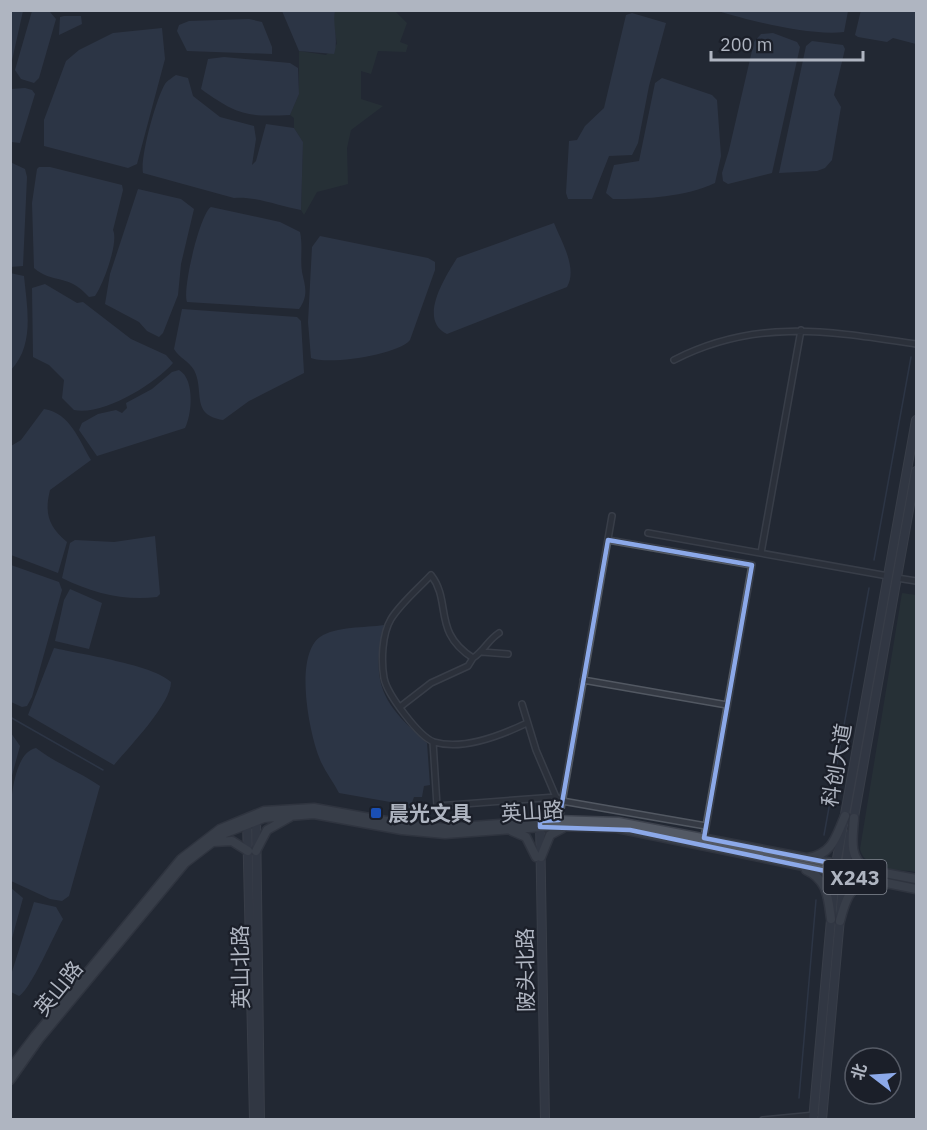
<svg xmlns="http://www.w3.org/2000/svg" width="927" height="1130" font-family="'IBM Plex Sans','Noto Sans SC',sans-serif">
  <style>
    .green { fill: #2b3a3b }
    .water { fill: #39455b }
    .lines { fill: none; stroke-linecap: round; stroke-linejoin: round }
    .stream { stroke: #39455b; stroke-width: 1.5 }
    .minor-casing { stroke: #525862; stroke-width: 8 }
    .secondary-casing { stroke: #525862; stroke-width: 10 }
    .primary-casing { stroke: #3e434e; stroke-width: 11 }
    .minor { stroke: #353a44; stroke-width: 5 }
    .secondary { stroke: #444957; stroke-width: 8 }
    .primary { stroke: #535964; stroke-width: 8 }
    .marked { fill: none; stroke: #8ca9e9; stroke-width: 4.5; stroke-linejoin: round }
    .transit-dot { fill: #1a4fb4; stroke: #1b1f29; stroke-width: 2 }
    .labels { text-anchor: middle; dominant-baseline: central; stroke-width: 4.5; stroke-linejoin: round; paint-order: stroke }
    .shield { fill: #1b1f29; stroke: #838893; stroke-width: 1.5 }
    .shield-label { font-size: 20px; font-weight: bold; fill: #afb5c1 }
    .street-label { font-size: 21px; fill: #afb5c1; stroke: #1b1f29 }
    .poi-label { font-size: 21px; font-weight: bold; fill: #afb5c1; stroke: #1b1f29; text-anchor: start }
  </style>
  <rect width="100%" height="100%" fill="#222833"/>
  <!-- green -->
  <path class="green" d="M335 11H395L407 23 400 42 408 45 406 52 378 51 371 74 361 71V99L383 106 351 130 347 148 348 184 317 192 304 215 301 210 303 142 294 128V118L290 115 299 94V51L326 55 337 44 333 19Z
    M902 593 916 595V872C898 869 865 871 860 849Z"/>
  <!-- water -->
  <path class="water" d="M11 10 23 11 11 65 10 11Z
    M861 10 916 11V44L893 38 887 42 858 37 855 35Z
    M32 11 50 12 56 19 39 78 34 83 21 79 15 70Z
    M282 11H335C332 25 339 39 334 54L299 51Z
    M718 11V10L848 11 844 32C810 36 751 21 718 11Z
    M632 13 666 23 649 86 638 143 632 155 609 156 592 199H568L566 193 569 141 577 140 585 126 604 108 626 15Z
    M64 16H81L82 24 59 35 60 17Z
    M249 19 262 22 272 47V54L187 51 177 31 179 25 189 21Z
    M162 28 165 59 137 164 128 168 44 146V120L66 61 79 50 113 33Z
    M773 33 797 42 800 47 772 173 728 184 723 181 722 173 729 150 754 42 761 34Z
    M812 41 843 45 845 49 834 95 841 107 832 160 825 168 817 171 779 173 806 46Z
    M224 57 290 63 298 68 299 94 290 115C247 117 237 115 201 89L208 59Z
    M176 75 188 78 193 96 220 117 254 126 256 139 252 165 256 161 266 124 294 128 303 142 301 210C279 206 255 196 234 198L143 173C140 157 156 99 165 84 167 81 173 77 176 75Z
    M662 78 712 95 717 100 721 156 715 183C685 197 646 199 613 199L606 193 614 165 639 161 655 83Z
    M25 88 32 90 35 94 20 143 11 142V89Z
    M10 162 25 169 27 177 23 266 10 267Z
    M39 167H50L122 185 123 190 113 230C119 242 103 285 95 296L89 297C68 273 52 284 34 268L32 203 37 169Z
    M138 189 181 199 194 209 181 264 178 295 163 333 159 337 147 331 139 322 105 304 110 274Z
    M211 207 280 222 300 232C303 245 300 259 302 272 305 286 309 295 299 309L187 302C182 290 200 213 211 207Z
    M554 223C561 241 578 268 567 287L447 334C418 320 444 279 457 258Z
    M320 236 428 258 435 262V270L410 340C398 355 329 365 311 358L308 322 312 247Z
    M10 273 24 276C27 308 35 344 11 370Z
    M45 284 77 303 83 302 131 339 166 355 173 363C155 384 103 416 74 410L62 398 64 380 49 365 33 357 32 288Z
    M182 309 297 317 301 321 304 373 249 401 223 420C190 415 205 391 194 370 189 361 179 358 174 349Z
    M179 370C195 379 192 414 185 428L97 456 79 430 82 423 98 414 116 410 122 413 127 408 126 403 152 389 172 372Z
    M44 409C70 413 79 440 91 460L50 490C44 514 49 527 67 542L58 573 11 555V446L21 440Z
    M155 536 160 594 157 597C124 601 92 593 62 578L70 543 75 540 114 542Z
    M11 565 59 582 62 590 32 697 27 706 22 707 11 702Z
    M70 589 102 603 89 649 55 641 64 600Z
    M384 625C370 685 383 704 427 743L430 785 424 786 422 797H414L410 808 395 806 396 803 339 793C333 781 323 769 319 757 309 731 294 656 320 637 336 626 365 628 384 625Z
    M54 648C80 654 154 665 171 682 171 704 129 747 114 765L28 715Z
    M11 733 20 746 11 779Z
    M36 748C57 764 78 771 100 786L69 896 62 901 50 899 11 881C10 854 3 755 36 748Z
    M11 888 23 898 11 942Z
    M34 902 56 907 63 919C55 933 30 991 19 996L11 992V975Z"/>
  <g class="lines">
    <!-- stream -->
    <path class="stream" d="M874 560 911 357
      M10 717 103 770
      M824 835 869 588
      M799 1098 816 900"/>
    <!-- minor casing -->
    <g class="minor-casing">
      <path id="minor" d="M674 360C756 318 829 331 916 344
        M648 533 888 576
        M608 540 752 565 704 838
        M761 553 801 330
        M897 578 916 581
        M499 633C488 640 484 651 473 658 432 632 452 602 431 575 418 589 401 603 391 619 382 634 381 661 384 678 387 694 419 737 434 742 463 751 502 735 527 723
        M482 652 508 654
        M583 680 727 705
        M522 704 536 750 556 797 562 801 706 826
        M400 707 431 683 468 666 473 658
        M433 742 437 806 556 797
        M559 820 612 516
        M763 1120 815 1115"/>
    </g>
    <!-- secondary casing -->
    <g class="secondary-casing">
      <path id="secondary" d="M256 815 260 1120
        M247 821 254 1120
        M540 821 545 1120
        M853 823 916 471
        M813 1120 836 864 916 420
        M822 1120 842 896 850 834"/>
    </g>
    <!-- primary casing -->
    <g class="primary-casing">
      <path id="primary" d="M854 818C853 837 848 856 865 868
        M512 831 526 837 536 857
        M213 842 232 841 248 851
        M256 851 267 830 290 817
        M541 857 550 835 563 828
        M808 858C833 854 836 836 845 816
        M806 870C828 880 828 898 831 919
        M840 921C845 902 849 886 869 881
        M10 1069 35 1036 181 859 220 829 264 811 314 808 403 824 445 828 556 820 618 822 916 879
        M10 1080 39 1039 185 863 223 834 264 818 314 814 402 830 445 834 556 826 617 828 916 889"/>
    </g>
    <!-- minor -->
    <use href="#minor" class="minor"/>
    <!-- secondary -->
    <use href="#secondary" class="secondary"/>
    <!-- primary -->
    <use href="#primary" class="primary"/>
  </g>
  <!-- marked area -->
  <path d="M0 0H927V1130H0ZM608 540 752 565 704 838 836 864 835 873 630 830 540 827V821L559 820Z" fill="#222833" fill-opacity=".55" fill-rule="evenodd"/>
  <path class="marked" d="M608 540 752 565 704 838 836 864 835 873 630 830 540 827V821L559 820Z"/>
  <!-- markers -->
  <rect class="transit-dot" x="370" y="807" width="12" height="12" rx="3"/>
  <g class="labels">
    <!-- shield labels -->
    <rect class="shield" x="823.5" y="860" width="63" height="34" rx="4.5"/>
    <g class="shield-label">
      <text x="855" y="877">X243</text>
    </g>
    <!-- street labels -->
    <g class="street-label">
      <text transform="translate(836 765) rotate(-80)">科创大道</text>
      <text transform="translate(532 811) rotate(-4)">英山路</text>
      <text transform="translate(240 967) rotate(-91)">英山北路</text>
      <text transform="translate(525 970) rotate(-91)">陂头北路</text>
      <text transform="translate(58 988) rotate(-51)">英山路</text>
    </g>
    <!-- poi labels -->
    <g class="poi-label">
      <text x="388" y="813">晨光文具</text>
    </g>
  </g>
  <!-- border -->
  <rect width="927" height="1130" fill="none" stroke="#afb5c1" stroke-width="24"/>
  <!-- north arrow -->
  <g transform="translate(873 1076) rotate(287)"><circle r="28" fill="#1b1f29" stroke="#565b66" stroke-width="1.5"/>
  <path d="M0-4.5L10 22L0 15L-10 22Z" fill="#8ca9e9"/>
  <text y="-9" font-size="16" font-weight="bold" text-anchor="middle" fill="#afb5c1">北</text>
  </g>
  <!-- scale -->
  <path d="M711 51v9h152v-9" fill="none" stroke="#afb5c1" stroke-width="3"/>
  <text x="720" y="51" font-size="18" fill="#afb5c1" stroke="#1b1f29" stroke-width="4.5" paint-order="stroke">200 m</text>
</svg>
